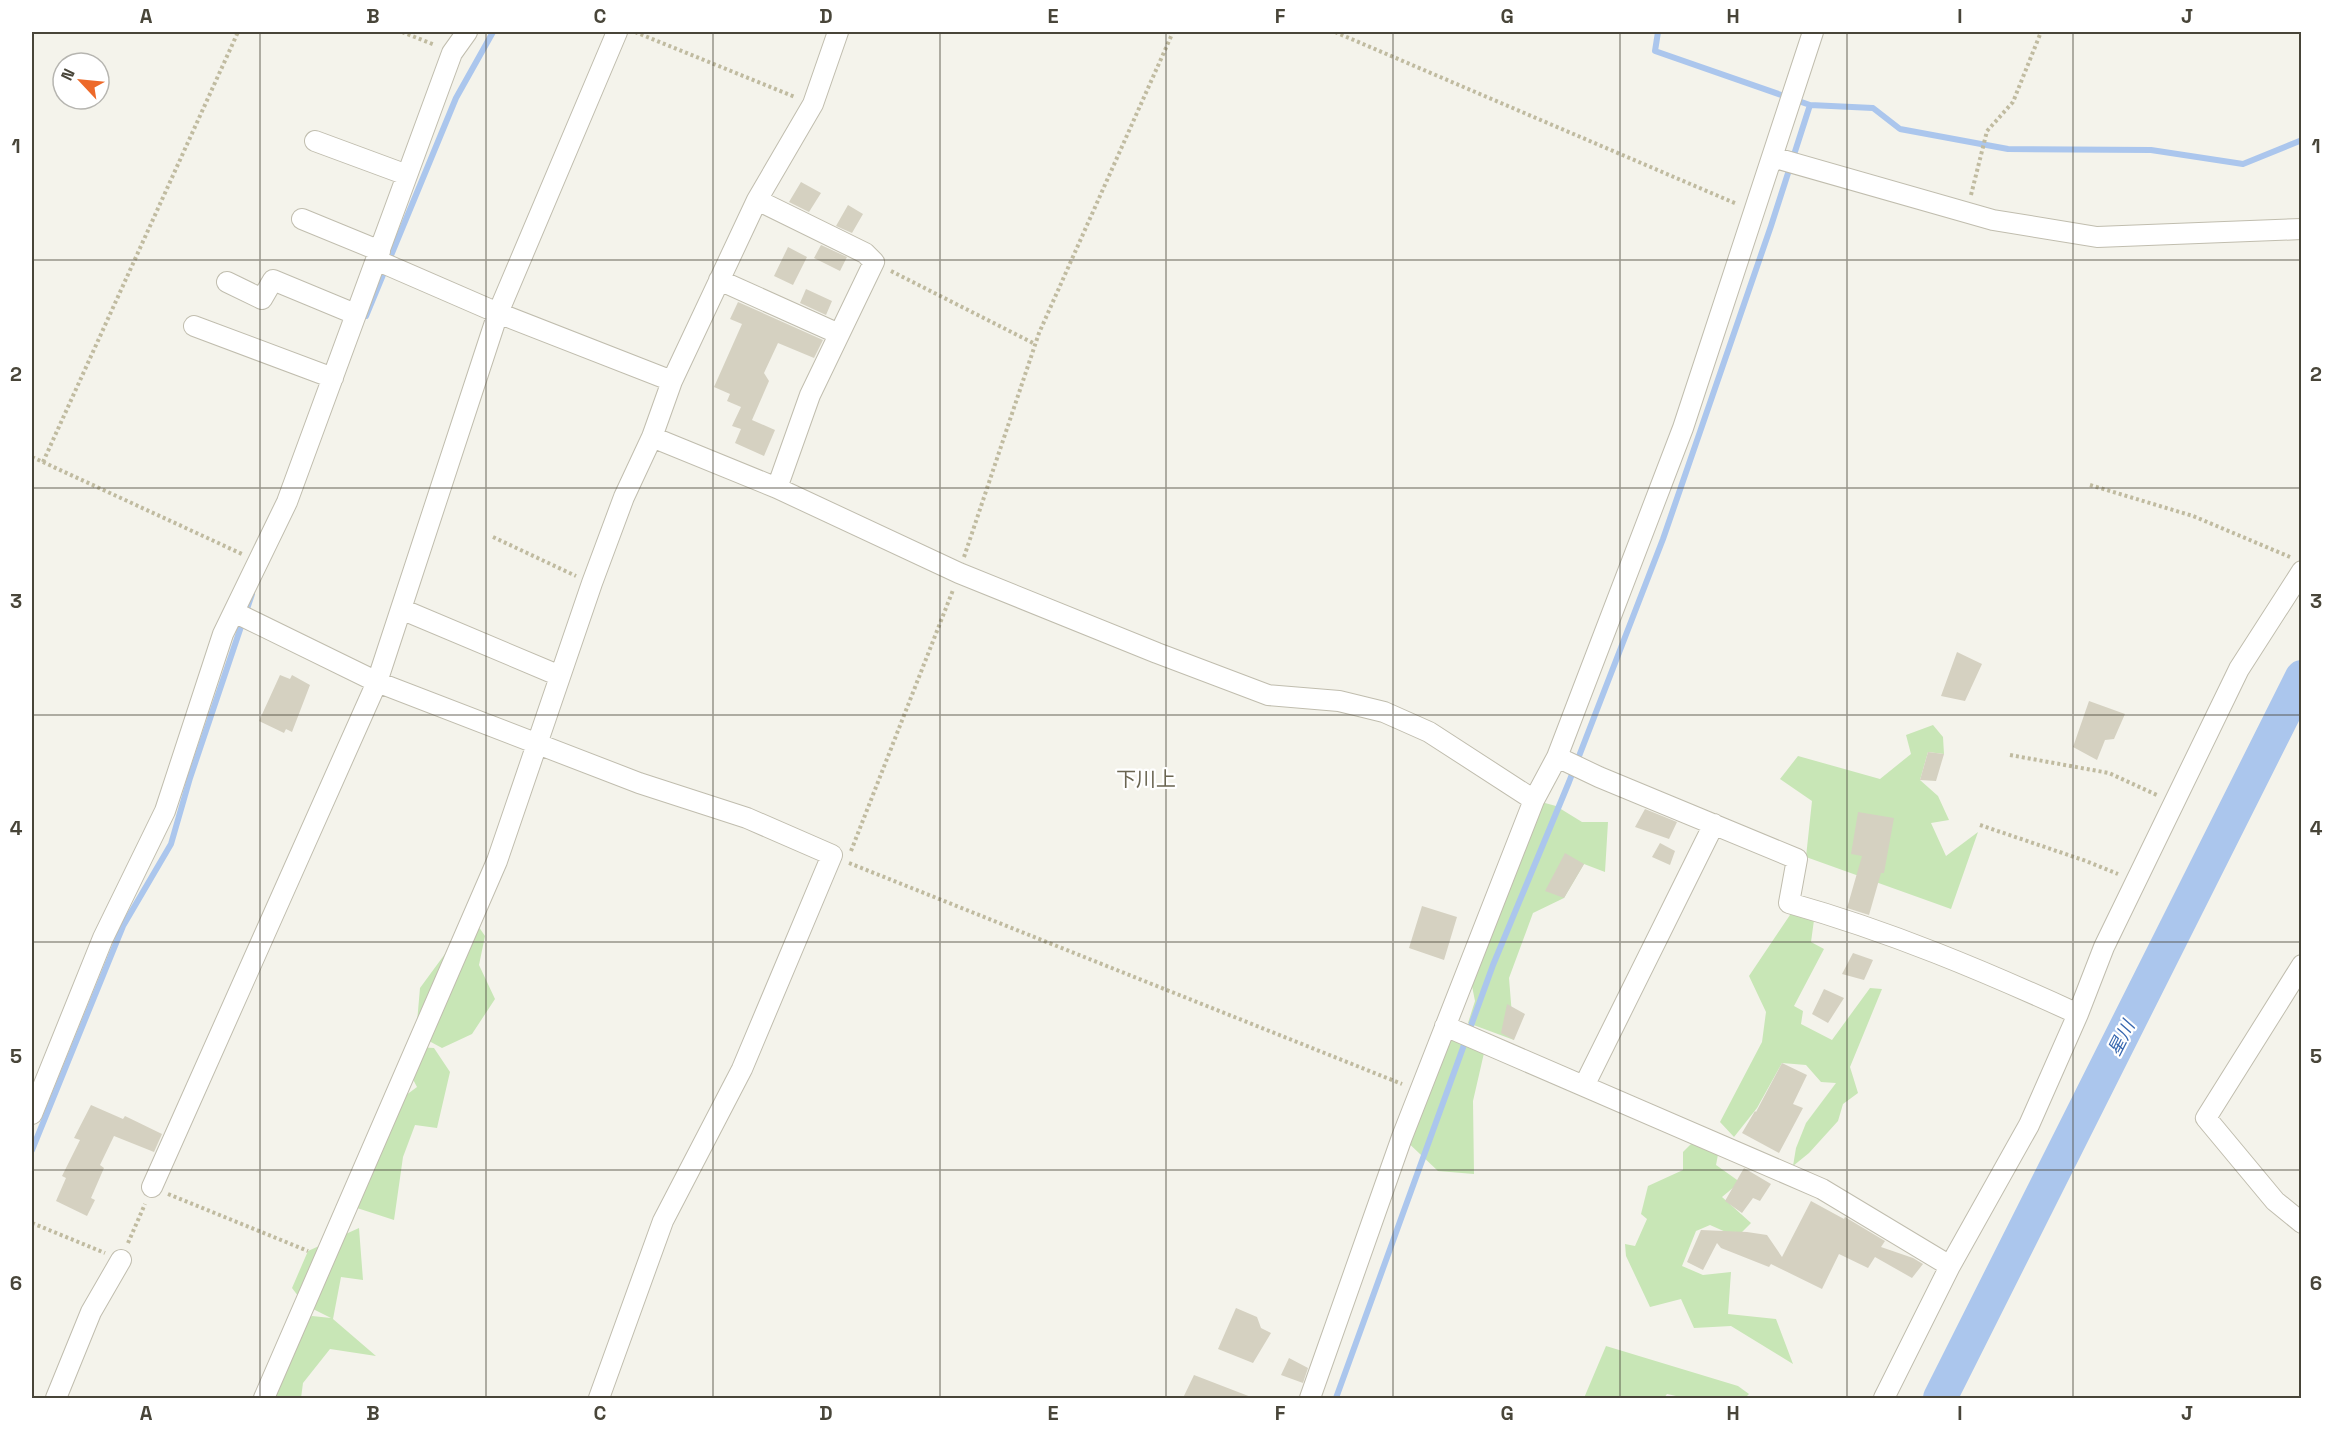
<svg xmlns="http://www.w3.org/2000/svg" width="2333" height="1430" font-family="'Space Grotesk','Noto Sans JP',sans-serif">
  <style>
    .green { fill: #c8e6b6 }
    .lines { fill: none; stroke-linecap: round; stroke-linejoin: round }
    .stream { stroke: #abc6ed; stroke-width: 6 }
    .river { stroke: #abc6ed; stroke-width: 34 }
    .building { fill: #d5d1c1 }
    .minor-casing { stroke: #c0bdae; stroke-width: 22 }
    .path { stroke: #c0bba0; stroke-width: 4; stroke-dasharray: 3 3; stroke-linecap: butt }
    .minor { stroke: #fff; stroke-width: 20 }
    .grid { fill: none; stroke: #484539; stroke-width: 1.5; stroke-opacity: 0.55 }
    .labels { text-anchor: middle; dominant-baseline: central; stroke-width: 4.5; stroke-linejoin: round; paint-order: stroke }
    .water-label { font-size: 18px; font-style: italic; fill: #3767af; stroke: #fff }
    .quarter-label { font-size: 20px; fill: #6a6551; stroke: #fff }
    .neatline { fill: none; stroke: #484539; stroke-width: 2 }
    .grid-label { font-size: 20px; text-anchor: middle; font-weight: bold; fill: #484539 }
  </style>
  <rect width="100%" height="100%" fill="#f4f3eb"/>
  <!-- green -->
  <path class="green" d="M1933 725 1943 737 1944 754 1928 752 1920 780 1938 796 1949 820 1931 823 1946 856 1978 832 1951 909 1806 857 1812 801 1780 779 1798 756 1880 779 1911 754 1906 735Z
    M1534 800 1556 806 1582 822H1608L1605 872 1584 864 1564 898 1533 913 1509 978 1514 1040 1468 1023 1475 1001 1470 976Z
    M1794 909 1814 920 1811 942 1824 949 1794 1006 1803 1011 1801 1024 1832 1040 1870 988 1882 989 1850 1067 1858 1093 1843 1104 1838 1121 1809 1153 1793 1166 1796 1148 1806 1123 1836 1083 1821 1082 1806 1065 1782 1063 1757 1108 1734 1137 1720 1122 1762 1042 1766 1012 1749 976Z
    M472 917 485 936 479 965 495 999 472 1034 442 1048 416 1034 420 988Z
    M1461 1036 1484 1053 1473 1101 1474 1174 1438 1171 1402 1137 1437 1048Z
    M416 1047 434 1048 450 1072 437 1128 415 1125 403 1157 394 1220 357 1208 390 1107 417 1087 407 1068Z
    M1707 1128 1720 1144 1716 1165 1740 1182 1722 1197 1751 1223 1737 1237 1710 1225 1696 1231 1682 1266 1703 1275 1731 1272 1728 1314 1776 1319 1793 1364 1731 1326 1694 1328 1681 1299 1650 1307 1626 1256 1625 1244 1635 1246 1647 1219 1641 1214 1648 1186 1683 1170V1152Z
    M359 1228 363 1280 341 1277 333 1319 376 1356 330 1349 303 1383 301 1398H264L294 1329 312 1316 331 1318 305 1305 292 1288 308 1251Z
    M1606 1346 1738 1386 1749 1394 1745 1398H1685L1667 1394 1664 1398H1584Z"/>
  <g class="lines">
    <!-- stream -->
    <path class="stream" d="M1658 32 1655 51 1810 105 1873 108 1900 129 2008 149 2151 150 2243 164 2302 140
      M366 316 456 98 493 32
      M32 1150 123 926 171 844 190 778 252 594
      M1336 1398 1493 965 1569 782 1663 539 1771 226 1810 105"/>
    <!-- river -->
    <path class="river" d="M1940 1398 2302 677"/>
  </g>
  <!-- building -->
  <path class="building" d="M801 182 821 193 809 212 789 202Z
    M848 205 863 214 852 233 836 226Z
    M821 245 847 257 840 271 814 258Z
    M788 247 807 257 793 285 774 276Z
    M806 289 832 301 826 315 800 303Z
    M738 302 823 340 814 358 778 343 764 373 769 381 752 420 775 430 764 456 735 443 741 429 732 426 741 407 727 401 730 394 714 387 742 324 730 319Z
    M1957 652 1982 664 1965 701 1941 696Z
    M280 675 290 679 292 675 310 685 292 732 286 729 284 733 259 721Z
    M2089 701 2125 714 2114 739 2105 740 2097 760 2073 747Z
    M1928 752 1944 754 1936 781 1920 780Z
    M1645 809 1677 822 1669 839 1635 827Z
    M1858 812 1894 818 1884 873H1881L1869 915 1847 908 1862 856 1851 854Z
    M1660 843 1675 851 1670 865 1652 857Z
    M1565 853 1584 864 1564 898 1545 891Z
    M1422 906 1457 917 1444 960 1409 948Z
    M1853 953 1873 960 1864 980 1842 974Z
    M1824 989 1844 998 1828 1023 1812 1014Z
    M1507 1004 1525 1014 1514 1040 1501 1033Z
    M1782 1063 1807 1075 1793 1104 1803 1108 1779 1153 1742 1133 1755 1111 1756 1112Z
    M91 1105 123 1119 125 1116 162 1134 154 1152 114 1136 100 1165 104 1168 91 1198 95 1200 87 1216 56 1201 66 1178 62 1176 80 1140 74 1138Z
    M1744 1168 1771 1184 1760 1201 1753 1198 1742 1213 1725 1201Z
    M1811 1201 1844 1219 1845 1217 1885 1241 1881 1247 1913 1258 1923 1264 1912 1278 1875 1257 1868 1268 1839 1254 1822 1289 1771 1264 1769 1267 1721 1248 1717 1243 1703 1270 1687 1262 1701 1230 1747 1232 1767 1235 1782 1257Z
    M1236 1308 1257 1317 1261 1328 1271 1333 1253 1363 1218 1349Z
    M1289 1358 1308 1368 1303 1383 1281 1375Z
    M1194 1375 1251 1397V1398H1183Z"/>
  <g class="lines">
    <!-- minor casing -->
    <g class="minor-casing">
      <path id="minor" d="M315 141 407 175
        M1772 157 1993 220 2097 237 2302 229
        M757 200 865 253 874 262 810 395 777 488
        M302 219 380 251
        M376 260 498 313 672 381
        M719 280 839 334
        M227 282 262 299 273 280 355 314
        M194 326 333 378
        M652 437 777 488 959 573 1157 653 1268 695 1339 701 1384 712 1429 732 1534 800
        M401 609 560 676
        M234 612 377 682 639 783 747 818 832 855 742 1069 663 1221 599 1398
        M1557 757 1599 777 1797 859 1789 903C1889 931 1984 971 2078 1014
        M2302 965 2206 1118 2275 1201 2302 1223
        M1445 1026 1822 1189 1950 1266
        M1584 1086 1714 824
        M32 1114 103 938 165 811 223 634 287 502 452 53 467 32
        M152 1187 377 682 498 313 617 32
        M56 1398 91 1312 121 1260
        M264 1398 497 861 592 583 624 497 652 437 672 381 757 200 813 104 838 32
        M1310 1398 1402 1137 1534 800 1557 757 1683 428 1813 32
        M1884 1398 1950 1266 2029 1125 2078 1014 2104 947 2239 669 2302 571"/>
    </g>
    <!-- path -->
    <path class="path" d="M402 32 435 45
      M635 32 795 97
      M1335 32 1737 204
      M1971 195 1987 131 2013 102 2041 32
      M891 271 1035 344
      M32 457 242 554
      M43 462 238 32
      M2090 485 2193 516 2290 557
      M493 537 576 576
      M964 557 1039 333 1173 32
      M2010 755 2109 773 2157 795
      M1980 825 2086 861 2118 874
      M851 851 953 590
      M849 863 1402 1084
      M168 1194 308 1251
      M32 1223 105 1253
      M128 1243 145 1204"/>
    <!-- minor -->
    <use href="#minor" class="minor"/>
  </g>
  <!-- grid -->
  <path class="grid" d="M260 32V1398M486 32V1398M713 32V1398M940 32V1398M1166 32V1398M1393 32V1398M1620 32V1398M1847 32V1398M2073 32V1398M32 260H2302M32 488H2302M32 715H2302M32 942H2302M32 1170H2302"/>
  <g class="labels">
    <!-- water labels -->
    <g class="water-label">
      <text transform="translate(2121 1038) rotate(-63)">星川</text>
    </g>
    <!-- quarter labels -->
    <g class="quarter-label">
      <text x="1146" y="779">下川上</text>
    </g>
  </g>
  <!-- border -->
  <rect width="2333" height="1430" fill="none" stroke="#ffffff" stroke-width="66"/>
  <!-- north arrow -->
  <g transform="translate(81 81) rotate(296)"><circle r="28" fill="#ffffff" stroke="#b6b5b0" stroke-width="1.5"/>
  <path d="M0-4.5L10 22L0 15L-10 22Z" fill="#ed6929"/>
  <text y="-9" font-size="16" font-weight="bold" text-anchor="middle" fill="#484539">N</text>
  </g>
  <rect x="33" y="33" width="2267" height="1364" class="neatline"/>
  <g class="grid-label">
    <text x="146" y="23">A</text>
    <text x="373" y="23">B</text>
    <text x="600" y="23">C</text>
    <text x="826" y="23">D</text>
    <text x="1053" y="23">E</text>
    <text x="1280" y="23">F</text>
    <text x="1507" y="23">G</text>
    <text x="1733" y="23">H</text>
    <text x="1960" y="23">I</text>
    <text x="2187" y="23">J</text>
    <text x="16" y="153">1</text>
    <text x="2316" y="153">1</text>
    <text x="16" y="381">2</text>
    <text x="2316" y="381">2</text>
    <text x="16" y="608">3</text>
    <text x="2316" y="608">3</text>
    <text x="16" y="835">4</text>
    <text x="2316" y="835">4</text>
    <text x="16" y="1063">5</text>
    <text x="2316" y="1063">5</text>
    <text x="16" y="1290">6</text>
    <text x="2316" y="1290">6</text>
    <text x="146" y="1420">A</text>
    <text x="373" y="1420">B</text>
    <text x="600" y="1420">C</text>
    <text x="826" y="1420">D</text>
    <text x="1053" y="1420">E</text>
    <text x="1280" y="1420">F</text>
    <text x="1507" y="1420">G</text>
    <text x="1733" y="1420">H</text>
    <text x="1960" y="1420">I</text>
    <text x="2187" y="1420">J</text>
  </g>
</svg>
